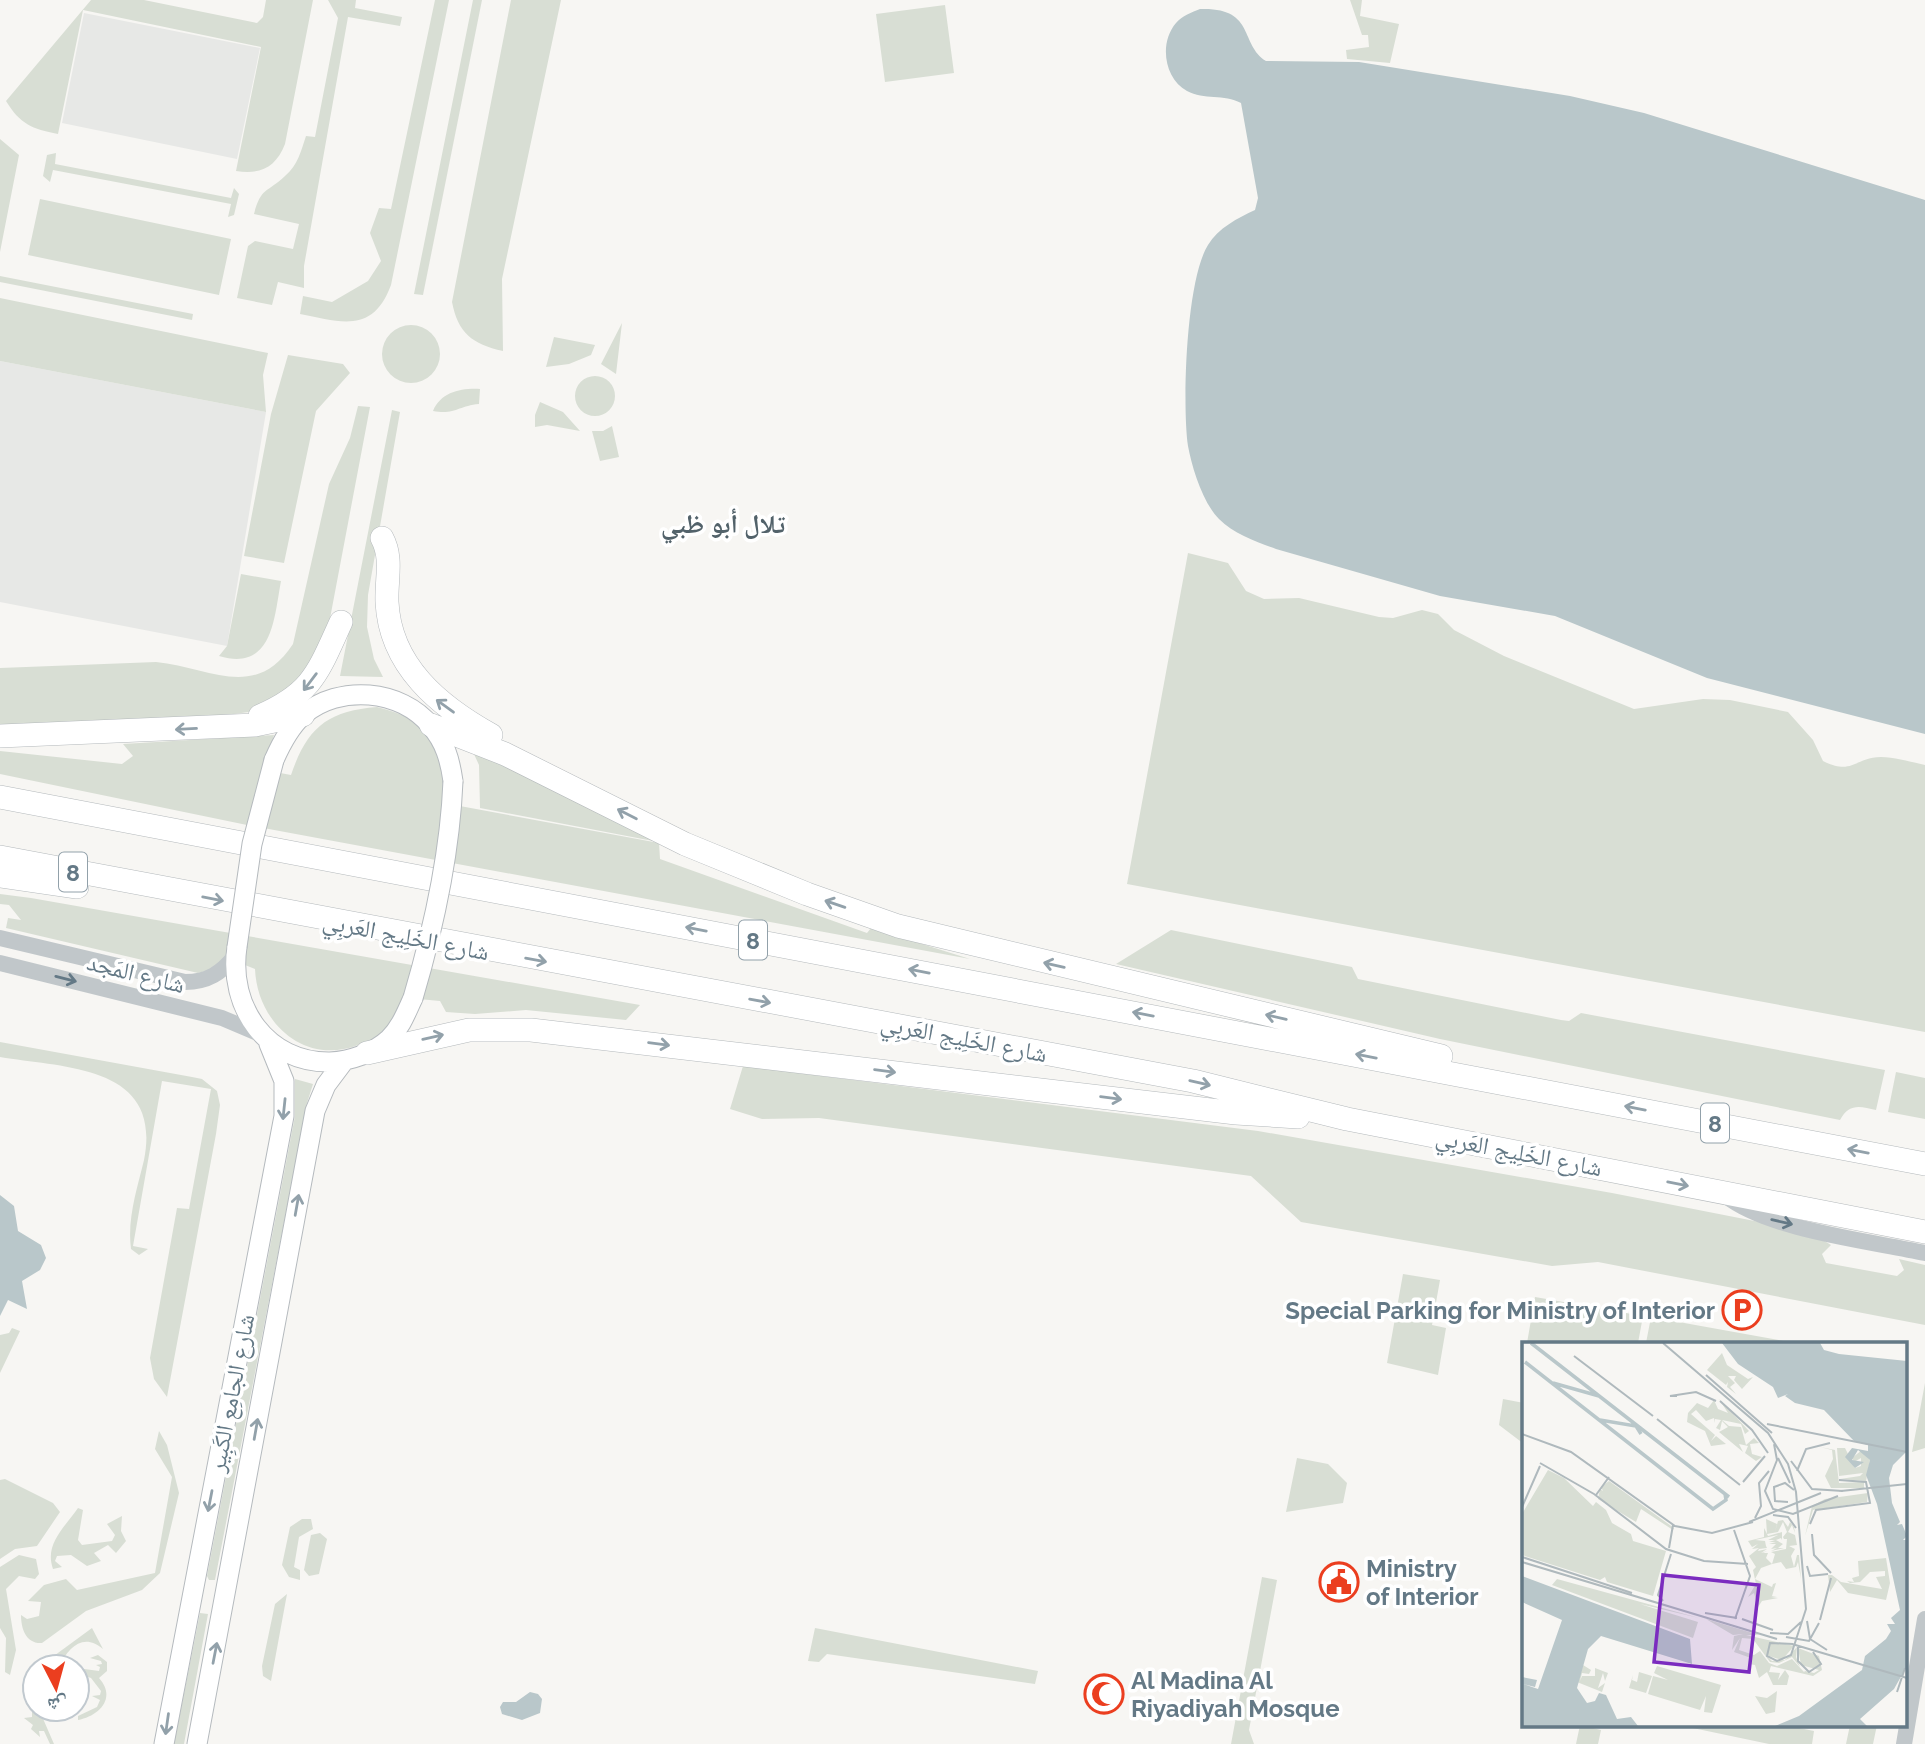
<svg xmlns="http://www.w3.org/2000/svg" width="1925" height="1744" font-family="Raleway,'Noto Naskh Arabic',sans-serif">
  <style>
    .built { fill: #e7e8e6 }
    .green { fill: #d8ded4 }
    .water { fill: #b9c7ca }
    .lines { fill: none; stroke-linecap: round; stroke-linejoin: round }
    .major-casing { stroke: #b5babe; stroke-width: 21 }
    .highway-casing { stroke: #b4b9bc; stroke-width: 24 }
    .minor { stroke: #c1c7ca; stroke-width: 16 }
    .major { stroke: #fff; stroke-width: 19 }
    .highway { stroke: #fff; stroke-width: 23 }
    .major-bridge-casing { stroke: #b5babe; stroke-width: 21; stroke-linecap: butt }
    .major-bridge { stroke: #fff; stroke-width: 19 }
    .oneway { stroke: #92a1aa }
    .oneway2 { stroke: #647986 }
    .labels { text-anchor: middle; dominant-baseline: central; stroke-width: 7; stroke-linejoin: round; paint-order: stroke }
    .shield { fill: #fff; stroke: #92a1aa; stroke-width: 2 }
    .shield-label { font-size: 23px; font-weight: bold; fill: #647986 }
    .street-label { font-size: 24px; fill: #647986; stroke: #fff }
    .poi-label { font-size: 24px; font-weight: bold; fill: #647986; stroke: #fff; text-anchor: start }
    .neighbourhood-label { font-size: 26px; font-weight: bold; fill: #52626a; stroke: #fff }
    .inset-river { fill: none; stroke: #b9c7ca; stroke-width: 3.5 }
    .inset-road { fill: none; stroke: #afb9bd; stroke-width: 2 }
    .view { fill: #7b2cbf; fill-opacity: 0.15; stroke: #7b2cbf; stroke-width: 3.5 }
    .inset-edge { fill: none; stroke: #647986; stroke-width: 3.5 }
  </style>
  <rect width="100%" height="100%" fill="#f7f6f3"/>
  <!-- built -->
  <path class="built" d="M84 13 260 48 237 159 62 123Z
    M0 361 266 412 227 646 0 602Z"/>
  <!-- green -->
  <path class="green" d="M91 0H144L257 23 263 17 266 0H313L285 144C276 167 261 175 236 171L261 47 83 10 58 134C32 129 20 124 6 101Z
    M328 0H356L355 8 402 17 400 26 348 17 304 266V288L278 282 272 305 237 298 248 246 255 241 293 249 299 224 254 214C261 187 267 193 285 176 298 165 301 151 306 136L315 137 338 18Z
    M435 0H449L391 285C373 334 341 322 300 314L303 296 332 302 368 281 381 261 370 233 379 208 391 209Z
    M473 0H482L423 295 414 294Z
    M511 0H561L502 279 503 351C472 344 458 333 452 302Z
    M1350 0H1362L1360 16 1399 24 1390 63 1347 59 1346 50 1369 47 1368 35H1362Z
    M945 5 954 73 885 82 876 14Z
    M0 139 19 155 0 252Z
    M56 153 55 164 231 198 234 188 239 194 234 215 228 217 231 204 53 170 50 182 43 176 47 155Z
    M40 199 231 239 219 295 28 255Z
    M0 276 193 314 192 320 0 282Z
    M0 298 268 353 263 375 266 412 0 361Z
    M622 323 616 374 601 364Z
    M382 354a29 29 0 1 1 58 0a29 29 0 1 1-58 0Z
    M554 337 595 345 591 355 569 364 546 367Z
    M288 355 343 364 350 373 316 411 284 563 244 556 271 414Z
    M575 396a20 20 0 1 1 40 0a20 20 0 1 1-40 0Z
    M480 389 479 404C458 406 455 415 433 411 441 392 461 388 480 389Z
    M540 402 563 412 580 431 547 425 535 427V415Z
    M358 406 370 407 328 629 313 674 256 711 190 720 0 726V668L156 662C209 667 255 702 293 644L329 484 350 438Z
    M392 410 400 412 368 595 367 627 374 659 383 677 340 676Z
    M612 426 619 457 600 461 592 431H603Z
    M1188 553 1228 563 1246 591 1264 599 1299 598 1379 617 1393 618 1422 610 1438 614 1454 630 1504 656 1634 709 1703 699 1730 700 1788 712 1813 740 1823 761C1853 776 1855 757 1881 757 1895 757 1911 762 1925 765V1032L1127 884Z
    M241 574 281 581C274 618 273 672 219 656L227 646Z
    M377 707C440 723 437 748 449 804L659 843 660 859 867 933 871 928 970 959 247 825 0 774V751L122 764 133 756 123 744 274 735 264 770 291 775C307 728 327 711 377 707Z
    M473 752 674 845 480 808 479 765Z
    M0 894 31 898 640 1005 626 1020 526 1010 475 1014 446 1012 440 1001 408 998C401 1008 395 1021 387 1030 380 1037 367 1041 358 1045 304 1066 257 1022 255 969L225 957 217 968 198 973 6 928 8 918 21 920 9 905 0 904Z
    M1171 930 1352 967 1358 979 1561 1020 1569 1021 1581 1013 1885 1070 1876 1110C1860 1106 1849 1103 1840 1120L1440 1039 1116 964Z
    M0 1042 192 1077 202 1079 217 1091 220 1105 216 1134 167 1397 154 1379 150 1358 177 1208 189 1209 211 1089 162 1081 133 1246 148 1249 139 1255 131 1249C127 1219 137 1189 144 1160 163 1065 65 1068 0 1057Z
    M743 1066 1258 1131 1612 1193 1810 1232 1831 1245 1822 1254 1826 1263 1897 1276 1904 1270 1899 1259 1925 1265V1325L1598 1262 1552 1266 1301 1222 1251 1176 819 1118 762 1119 730 1109Z
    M1896 1072 1925 1078V1119L1888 1112Z
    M295 1079 313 1084 307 1103 215 1580H209L207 1576 295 1116Z
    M1403 1274 1440 1280 1432 1325 1446 1328 1438 1375 1387 1363Z
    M1535 1297 1643 1316 1638 1343H1527Z
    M1651 1317 1795 1343H1646Z
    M12 1328 20 1331 0 1373V1335L9 1333Z
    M1925 1383V1448L1912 1452Z
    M1503 1399 1524 1403V1444L1499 1425Z
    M159 1431 167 1445 179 1493 160 1573 142 1590 86 1611 42 1643C26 1644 21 1629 21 1615L27 1619 39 1616 41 1602 28 1601 44 1585 66 1579 77 1590 155 1573 172 1477 155 1449Z
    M1297 1458 1328 1464 1347 1483 1343 1503 1286 1512Z
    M5 1479 53 1503 60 1512 37 1546 15 1549 0 1559V1480Z
    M78 1508 83 1510 78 1540 82 1545 112 1541 115 1535 107 1524 122 1516 121 1531 126 1541 116 1553 108 1545 94 1553 101 1561 87 1566 71 1555 57 1556 55 1561 62 1567 53 1569C44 1544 65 1527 78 1508Z
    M302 1519H311L313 1529 299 1537 294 1567 300 1570V1580L289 1577 282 1565 290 1527Z
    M320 1533 327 1539 319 1574 309 1576 304 1570 311 1535Z
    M19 1555 36 1559 39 1574 35 1579 19 1576 6 1589 16 1650 10 1675 5 1672 6 1638 0 1628V1567Z
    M1262 1577 1277 1580 1249 1730 1254 1744H1231Z
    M287 1594 271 1681 263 1676 262 1666 275 1604Z
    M200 1613 208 1614 184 1744H174Z
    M92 1628 103 1649C83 1632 68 1648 59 1667H41L46 1662 51 1666 47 1661Z
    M815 1628 1038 1671 1035 1684 827 1654 819 1662 808 1661Z
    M98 1655 107 1662V1671L99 1678C117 1698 99 1716 78 1720V1716L97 1707 100 1700 92 1696 100 1695 101 1691 91 1678 77 1673V1668L99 1671 100 1667 96 1665 102 1664 101 1661 90 1658Z
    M32 1704 41 1714 54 1744H50L44 1731H39L40 1737 31 1729 33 1725 24 1718 32 1717Z
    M1580 1725 1601 1730 1598 1744H1576Z
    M1689 1725H1784L1814 1731 1812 1744H1769L1688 1727Z
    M1850 1725H1877L1873 1744H1846Z"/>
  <!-- water -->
  <path class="water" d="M1200 9C1256 7 1239 44 1266 61L1359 62 1570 96 1644 113 1925 200V734L1707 678 1555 616 1440 596 1276 549C1257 542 1234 534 1219 519 1203 503 1192 468 1188 446 1182 404 1186 280 1208 245 1218 228 1238 218 1255 210L1258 198 1241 103C1224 94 1204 100 1187 91 1164 78 1159 43 1176 23 1182 16 1192 12 1200 9Z
    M0 1195 14 1206 18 1231 41 1245 46 1258 40 1270 22 1281 27 1309 8 1300 0 1316Z
    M530 1692 538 1694 542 1699 540 1713 522 1720 502 1714 500 1707 503 1702H516Z"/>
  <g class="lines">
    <!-- major casing -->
    <g class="major-casing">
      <path id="major" d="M274 760C281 744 290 727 303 715 339 684 401 689 431 726 445 742 450 760 453 781
        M237 947C228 1007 267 1063 330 1062 350 1061 374 1053 389 1039 401 1027 406 1013 413 998
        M164 1744 284 1116V1081L269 1044
        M197 1744 315 1111 326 1085 344 1061"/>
    </g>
    <!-- highway casing -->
    <g class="highway-casing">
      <path id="highway" d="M382 538C393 558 386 580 387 602 390 666 439 706 491 735
        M260 716C313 693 318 672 341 622
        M431 725 505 754 685 844 807 894 898 926 1441 1056
        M0 736 255 725 303 715
        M0 797 1925 1164
        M0 857 1193 1081 1347 1119 1925 1232
        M0 876 77 887
        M367 1053 469 1030H531L1236 1113 1298 1117"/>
    </g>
    <!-- minor -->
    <path class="minor" d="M0 938 185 982C208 982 221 973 235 956
      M0 963 222 1018 260 1034
      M1726 1196C1769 1230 1870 1241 1925 1253
      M1904 1744 1925 1619"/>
    <!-- major -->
    <use href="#major" class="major"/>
    <!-- highway -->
    <use href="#highway" class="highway"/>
    <!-- major-bridge casing -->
    <g class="major-bridge-casing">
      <path id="major-bridge" d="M237 947 252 844 274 760
        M413 998C434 927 450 855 453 781"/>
    </g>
    <!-- major-bridge -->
    <use href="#major-bridge" class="major-bridge"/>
  </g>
  <!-- one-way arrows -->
  <defs><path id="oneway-shaft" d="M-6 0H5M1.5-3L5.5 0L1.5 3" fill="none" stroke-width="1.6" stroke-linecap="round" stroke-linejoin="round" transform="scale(1.75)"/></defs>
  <g class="oneway">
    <use href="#oneway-shaft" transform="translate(310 682) rotate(127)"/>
    <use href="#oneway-shaft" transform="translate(445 706) rotate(-144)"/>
    <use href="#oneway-shaft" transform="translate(186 729) rotate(177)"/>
    <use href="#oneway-shaft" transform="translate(627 814) rotate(-153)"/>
    <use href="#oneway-shaft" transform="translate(213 899) rotate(11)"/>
    <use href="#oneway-shaft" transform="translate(835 904) rotate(-161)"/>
    <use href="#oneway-shaft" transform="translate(696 929) rotate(-169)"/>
    <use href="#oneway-shaft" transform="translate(536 960) rotate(10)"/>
    <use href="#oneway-shaft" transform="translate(1054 965) rotate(-167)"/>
    <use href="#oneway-shaft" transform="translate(919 971) rotate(-169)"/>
    <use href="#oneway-shaft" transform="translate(760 1001) rotate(10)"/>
    <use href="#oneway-shaft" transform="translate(1143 1014) rotate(-169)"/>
    <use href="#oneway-shaft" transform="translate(1276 1017) rotate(-167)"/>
    <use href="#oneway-shaft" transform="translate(433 1037) rotate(-13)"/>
    <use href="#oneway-shaft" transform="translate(659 1044) rotate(7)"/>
    <use href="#oneway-shaft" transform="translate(1366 1056) rotate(-169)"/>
    <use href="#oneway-shaft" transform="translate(885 1071) rotate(7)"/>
    <use href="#oneway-shaft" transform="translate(1200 1083) rotate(13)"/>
    <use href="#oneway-shaft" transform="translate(1111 1098) rotate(7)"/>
    <use href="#oneway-shaft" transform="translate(1635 1108) rotate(-169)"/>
    <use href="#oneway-shaft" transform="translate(284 1109) rotate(96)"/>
    <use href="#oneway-shaft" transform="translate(1858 1151) rotate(-169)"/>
    <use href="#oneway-shaft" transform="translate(1678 1184) rotate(11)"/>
    <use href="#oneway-shaft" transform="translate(297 1205) rotate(-80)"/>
    <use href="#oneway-shaft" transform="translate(256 1429) rotate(-80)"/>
    <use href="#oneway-shaft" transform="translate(210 1501) rotate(101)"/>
    <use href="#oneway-shaft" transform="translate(215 1653) rotate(-79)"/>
    <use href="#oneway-shaft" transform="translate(167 1724) rotate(98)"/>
  </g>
  <g class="oneway2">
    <use href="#oneway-shaft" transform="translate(66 979) rotate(14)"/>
    <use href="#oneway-shaft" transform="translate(1782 1222) rotate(13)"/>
  </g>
  <!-- icons -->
  <defs>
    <g id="parking-ring" transform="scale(2.0125)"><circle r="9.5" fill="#fff" stroke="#eb3e1f" stroke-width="1.5"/><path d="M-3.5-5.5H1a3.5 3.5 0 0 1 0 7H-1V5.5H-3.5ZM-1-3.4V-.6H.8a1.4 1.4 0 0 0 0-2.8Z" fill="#eb3e1f"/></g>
    <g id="civic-ring" transform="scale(2.0125)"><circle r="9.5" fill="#fff" stroke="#eb3e1f" stroke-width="1.5"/><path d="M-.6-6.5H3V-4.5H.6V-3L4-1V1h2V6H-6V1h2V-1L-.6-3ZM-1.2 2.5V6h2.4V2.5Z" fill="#eb3e1f"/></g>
    <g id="mosque-ring" transform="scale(2.0125)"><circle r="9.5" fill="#fff" stroke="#eb3e1f" stroke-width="1.5"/><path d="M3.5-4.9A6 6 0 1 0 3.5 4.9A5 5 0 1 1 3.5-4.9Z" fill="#eb3e1f"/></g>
  </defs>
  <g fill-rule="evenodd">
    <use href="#parking-ring" x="1742" y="1310"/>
    <use href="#civic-ring" x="1339" y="1582"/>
    <use href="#mosque-ring" x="1104" y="1694"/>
  </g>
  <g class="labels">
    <!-- shield labels -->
    <g class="shield">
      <rect x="59" y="852.5" width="28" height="39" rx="5"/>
      <rect x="739" y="920.5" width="28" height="39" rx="5"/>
      <rect x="1701" y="1103.5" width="28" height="39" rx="5"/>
    </g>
    <g class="shield-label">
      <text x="73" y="872">8</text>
      <text x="753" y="940">8</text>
      <text x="1715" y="1123">8</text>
    </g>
    <!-- street labels -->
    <g class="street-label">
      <text transform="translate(406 936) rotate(11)">شارع الخَلِيج العَربِي</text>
      <text transform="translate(136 973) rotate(14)">شارع المَجد</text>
      <text transform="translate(964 1038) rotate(11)">شارع الخَلِيج العَربِي</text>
      <text transform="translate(1519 1152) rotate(11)">شارع الخَلِيج العَربِي</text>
      <text transform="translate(231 1393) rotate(-79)">شارع الجامِع الكَبِير</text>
    </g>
    <!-- poi labels -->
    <g class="poi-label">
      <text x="1715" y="1310" text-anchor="end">Special Parking for Ministry of Interior</text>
      <text x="1366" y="1568">Ministry<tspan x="1366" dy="28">of Interior</tspan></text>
      <text x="1131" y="1680">Al Madina Al<tspan x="1131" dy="28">Riyadiyah Mosque</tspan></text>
    </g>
    <!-- neighbourhood labels -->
    <g class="neighbourhood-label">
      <text x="723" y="524">تلال أبو ظبي</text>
    </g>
  </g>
  <!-- overview -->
  <g transform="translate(1522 1342)">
    <rect width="385" height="385" fill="#f7f6f3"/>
    <path d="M200 11 205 23 226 37 231 35 220 47 212 38 214 34H206L213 41 208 45 214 52 205 45 206 40 204 43 185 28ZM197 57 227 89 223 92 219 82 200 78 207 84 219 85 224 103 232 96 237 101 228 102 230 112 240 115 234 119 223 111 226 104 217 102 221 110 197 90 206 85 200 79 198 88 194 86 199 78 193 77V81L192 76 184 79 174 68 169 72 193 93 189 99 194 94 204 102 189 104 183 89 165 80 166 71 175 61 186 66 192 58 196 67 206 71ZM298 105 313 108 317 141 342 140V146H309L303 134 311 117 310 108ZM315 106H323L333 126 339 124V116L332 120 330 116 340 108 348 118 344 139 318 137 338 134 341 131 317 134ZM26 128 42 136 71 164 74 160 84 168 90 181 109 192 111 199 144 209 131 254 85 240 83 235 78 238 0 213V172ZM87 139 152 186 151 188 119 167 114 180 76 157 78 147 81 149 79 145ZM346 151 345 160 291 168 283 194 290 164 303 157ZM244 177 255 182 253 190 256 179 261 178 266 185 268 180 272 185 273 191 270 183 266 190 273 193 275 203 267 204 273 207 269 214 272 225 275 213H277L279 237 276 220 274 225 264 227 259 220 250 222 253 212 249 210 264 207 265 197H262L261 195 265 190 261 180 256 190 245 192ZM242 186 246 194 260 190V198L259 196 254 198 261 202 256 206H262L249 209 255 206 249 207 254 202H247L254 200H247L253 198H246L256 193 233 198 243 199 244 204 238 206 244 204 245 206 237 207 236 209 245 207 239 211 245 209 241 211H246L244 216 250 222 239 226 233 237 250 245 251 242 254 241 250 254H255L249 255 256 256 240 259 236 265 232 251 226 255 234 242 231 228 234 225 227 214 237 206 230 207 236 202 230 205 226 199 242 195ZM364 216 368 241 364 258 326 251 315 238 308 250 306 233H310L319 240 360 247 354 235 363 234V229L348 230 338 240 328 241 325 239 332 240 330 236 337 234 336 219ZM35 237 177 276 118 262 176 280 171 296 30 243ZM184 277 237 293H224L272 304 260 318 244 313 250 319 263 318 275 305 274 315 278 325 270 315 257 321 248 320 231 297 220 296 217 308 232 313 238 309 247 321 255 324 270 317 282 330 283 329 292 331 297 328 279 323 276 306 297 314 300 328 291 334 249 324 247 330 258 331 256 338 263 328 267 334 265 343H251L245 330 237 336 233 323 227 322 229 316 212 310 218 296 210 308 212 294 221 292 211 293ZM61 323 69 328 67 332 60 331 58 339 60 334H73V326L86 331 83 339 81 331 76 346 83 341 80 350 55 340ZM135 324 199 343 190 371 182 370 184 354 178 368 126 352 131 334 146 338 132 331ZM117 330 130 334 124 351 107 346 111 333 110 338 115 340ZM255 349 253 370 244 372 233 354 245 356Z" fill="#d8ded4"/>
    <path d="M200 1H298L302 8 317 12 385 19V109L371 123 367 136 370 161 378 180 375 183 380 182 385 194 381 198H385V324L372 347 338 377 345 384H253L277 374 340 328 343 314 364 297 369 289 365 282H373L369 276 378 268 355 162 344 133 348 118 336 108 330 118 342 120 333 126 323 115 330 106 346 109V103L332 99 302 68 273 61 263 54 266 52 256 56 251 45 216 22ZM0 234 168 297 170 322 79 294 66 307 55 346 65 361 73 359 77 351 84 353 95 377 109 375 116 384H0V335L15 338 13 345 1 342 16 347 40 278 0 260Z" fill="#b9c7ca"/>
    <path class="inset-river" d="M9 1 207 155M3 20 191 167 204 158 203 152M31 41 77 54M78 78 114 84 119 92"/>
    <path class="inset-road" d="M141 1 246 91 266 122 274 150 284 267 269 313 255 319 245 314 248 301 271 302M52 14 131 74M184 33 250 91M155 54H148L174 50 194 59M198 59 230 88 246 111M135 77 218 143M245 82 385 110M0 92 49 110 153 184 190 191 231 180M252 102 255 118 243 149 251 167 271 172 316 154M256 116 268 141M269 119 290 147 321 149M18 121 72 152 144 207 182 219 226 222M275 129 284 107 308 101M221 140 243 114M319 149 385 142M74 153 87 135M266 160 253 159 252 145 263 141 272 148M0 165 18 124M251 173 266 175 274 186M233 176 239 164 237 141 247 129M227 180 299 151M288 182 294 168 348 161 344 140 317 138M212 188 228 234 213 277M290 192 292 213 309 231M147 206 151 183M0 215 110 251M0 220 255 297M285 224 288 234 306 232M141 259 136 253 149 212M183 271 215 276M220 277 251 288M298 278 309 236M285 279 288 297 305 308M248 291 266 292 279 280M264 295 287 299 297 281M270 302 385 336M276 304V319L287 330 299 322 291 310M375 350 383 326"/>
    <path class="view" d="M141 233 237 243 227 330 132 320Z"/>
    <rect width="385" height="385" class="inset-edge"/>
  </g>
  <!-- north arrow -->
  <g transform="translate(56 1688) rotate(174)"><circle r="33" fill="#ffffff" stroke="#c1c9cf" stroke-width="2"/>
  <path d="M0-5L12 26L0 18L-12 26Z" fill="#eb3e1f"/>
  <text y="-10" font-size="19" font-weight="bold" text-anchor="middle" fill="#647986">ش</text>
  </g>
</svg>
